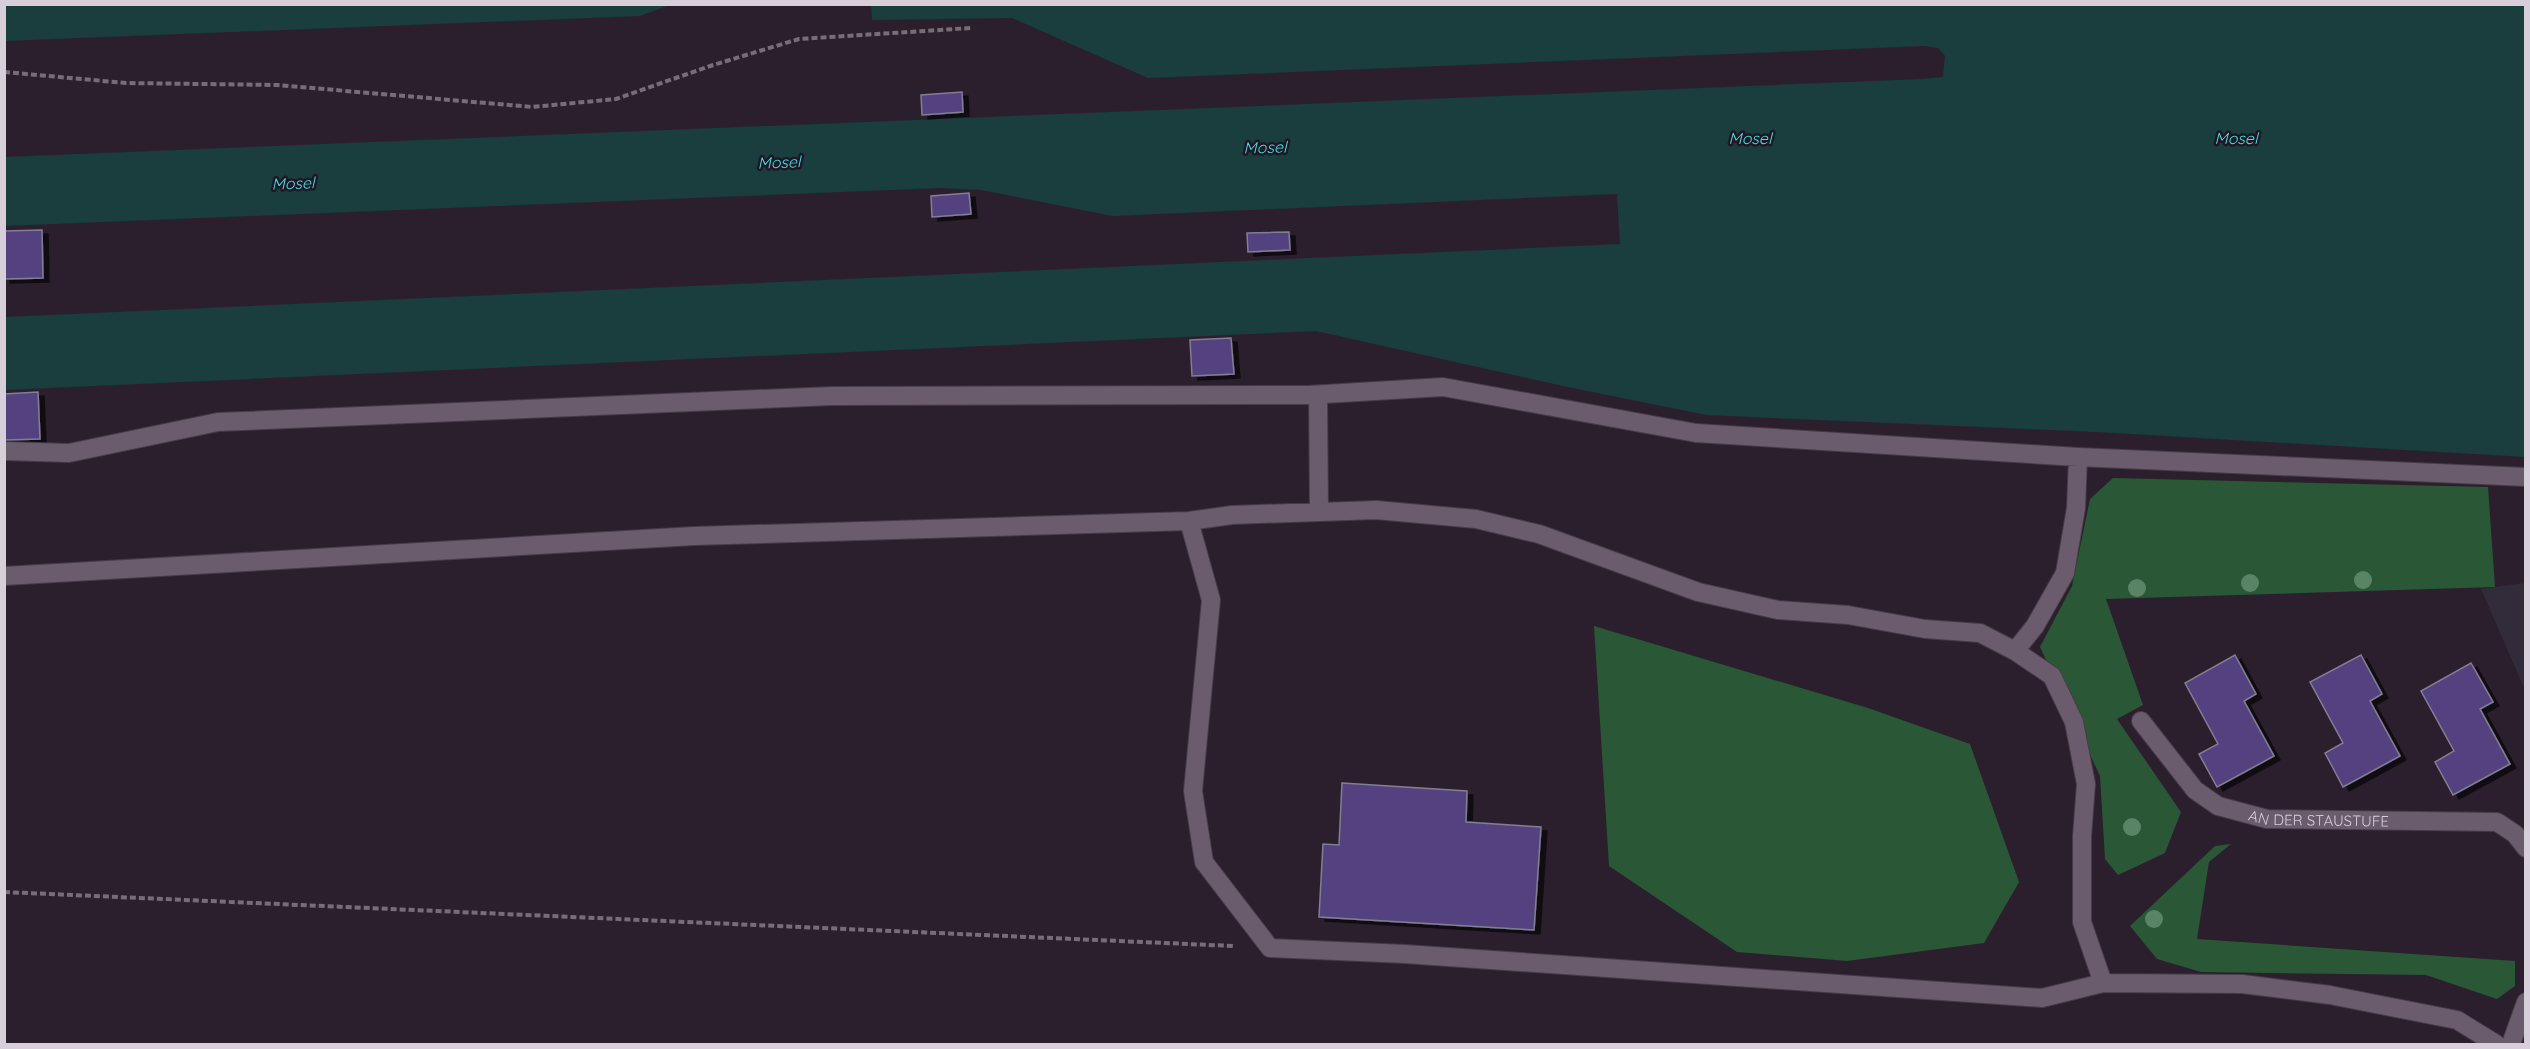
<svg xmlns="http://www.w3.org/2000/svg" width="2530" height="1049" font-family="Quicksand,sans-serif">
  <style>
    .commercial { fill: #312b3a }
    .green { fill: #2a5735 }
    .water { fill: #1a3d3d }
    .building { fill: #53427f; stroke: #827e93; stroke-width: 1.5; filter: url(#shadow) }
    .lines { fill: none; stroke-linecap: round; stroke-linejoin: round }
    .lane-casing { stroke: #463b48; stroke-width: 20 }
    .street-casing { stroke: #463b48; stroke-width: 20 }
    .path { stroke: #776d79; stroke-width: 4; stroke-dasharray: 6 3; stroke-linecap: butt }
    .lane { stroke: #6a5c6c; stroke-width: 18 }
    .street { stroke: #6a5c6c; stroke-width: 18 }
    .tree { fill: #598566 }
    .labels { text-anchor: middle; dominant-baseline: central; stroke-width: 5; stroke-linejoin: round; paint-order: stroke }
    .street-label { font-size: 15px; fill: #d6ced8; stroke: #211623 }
    .water-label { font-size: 16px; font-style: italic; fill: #3ee3e5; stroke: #211623 }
  </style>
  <defs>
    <filter id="shadow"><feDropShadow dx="6" dy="4" stdDeviation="0" flood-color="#0009"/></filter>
  </defs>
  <rect width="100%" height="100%" fill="#2b1f2d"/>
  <!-- commercial -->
  <path class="commercial" d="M2525 583H2526L2525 690 2481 589Z"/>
  <!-- green -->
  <path class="green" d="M2113 478 2488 487 2495 587 2106 599 2143 705 2117 719 2181 812 2165 853 2118 875 2105 859 2100 776 2040 647 2072 586 2090 499Z
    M1594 626 1868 708 1970 744 2019 882 1984 943 1847 961 1737 952 1609 866Z
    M2231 844 2209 862 2197 939 2515 961V986L2497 999 2426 975 2201 972 2157 959 2130 926 2215 846Z"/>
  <!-- water -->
  <path class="water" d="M4 5 5 4 670 5 640 16 5 41Z
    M871 5H2525V457L2097 432 1706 415 1563 386 1316 331 5 390V317L1620 244 1617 194 1113 216 981 190 940 188 5 226V157L1922 79 1943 77 1945 56 1938 48 1924 46 1148 78 1012 18 872 20Z"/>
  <!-- building -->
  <path class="building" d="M962 92 963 112 922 115 921 95Z
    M969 193 971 214 932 217 931 196Z
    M42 230 43 278 4 279V231Z
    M1289 232 1290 250 1248 252 1247 233Z
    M1231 338 1234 374 1192 376 1190 340Z
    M38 392 40 439 4 440V394Z
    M2235 655 2256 694 2244 701 2274 756 2217 787 2199 754 2218 744 2185 683Z
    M2361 655 2382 694 2370 701 2400 756 2343 787 2325 753 2343 743 2310 682Z
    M2471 663 2493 702 2480 709 2510 764 2453 795 2435 762 2454 751 2421 691Z
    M1342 783 1467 791 1466 822 1541 827 1534 930 1319 917 1323 844 1339 845Z"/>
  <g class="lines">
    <!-- lane casing -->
    <g class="lane-casing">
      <path id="lane" d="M1318 395 1319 511
        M4 451 69 453 218 422 832 396 1308 395 1443 387 1696 433 2078 457 2526 477
        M1189 521 1232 515 1376 510 1476 519 1539 534 1698 592 1778 610 1848 615 1925 629 1980 633 2015 651 2052 676 2074 722 2086 784 2082 837V922L2103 983
        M4 576 694 536 1189 521 1211 600 1193 791 1204 862 1270 948 1405 954 2042 998 2103 983 2242 984 2330 995 2457 1020 2496 1044
        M2015 651 2035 626 2065 573 2076 508 2078 457"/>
    </g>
    <!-- street casing -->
    <g class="street-casing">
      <g id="street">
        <path id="s1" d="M2141 721 2195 790 2218 806 2267 819 2497 822 2515 834 2526 848"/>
        <path d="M2511 1044 2526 1002"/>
      </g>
    </g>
    <!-- path -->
    <path class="path" d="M4 72 126 83 277 85 532 107 616 99 710 66 799 39 971 28
      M4 892 1233 946"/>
    <!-- lane -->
    <use href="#lane" class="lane"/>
    <!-- street -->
    <use href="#street" class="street"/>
  </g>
  <!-- trees -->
  <g class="tree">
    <circle cx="2363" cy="580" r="9"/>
    <circle cx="2250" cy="583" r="9"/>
    <circle cx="2137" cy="588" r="9"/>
    <circle cx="2132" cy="827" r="9"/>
    <circle cx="2154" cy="919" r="9"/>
  </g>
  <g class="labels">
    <!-- street labels -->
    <g class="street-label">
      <text stroke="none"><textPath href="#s1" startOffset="218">AN DER STAUSTUFE</textPath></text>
    </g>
    <!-- water labels -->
    <g class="water-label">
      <text x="1750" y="138">Mosel</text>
      <text x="2236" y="138">Mosel</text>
      <text transform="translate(1265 147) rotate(-1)">Mosel</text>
      <text transform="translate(779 162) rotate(-2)">Mosel</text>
      <text transform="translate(293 183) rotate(-2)">Mosel</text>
    </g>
  </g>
  <!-- border -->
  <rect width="2530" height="1049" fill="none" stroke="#d6ced8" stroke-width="12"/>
</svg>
